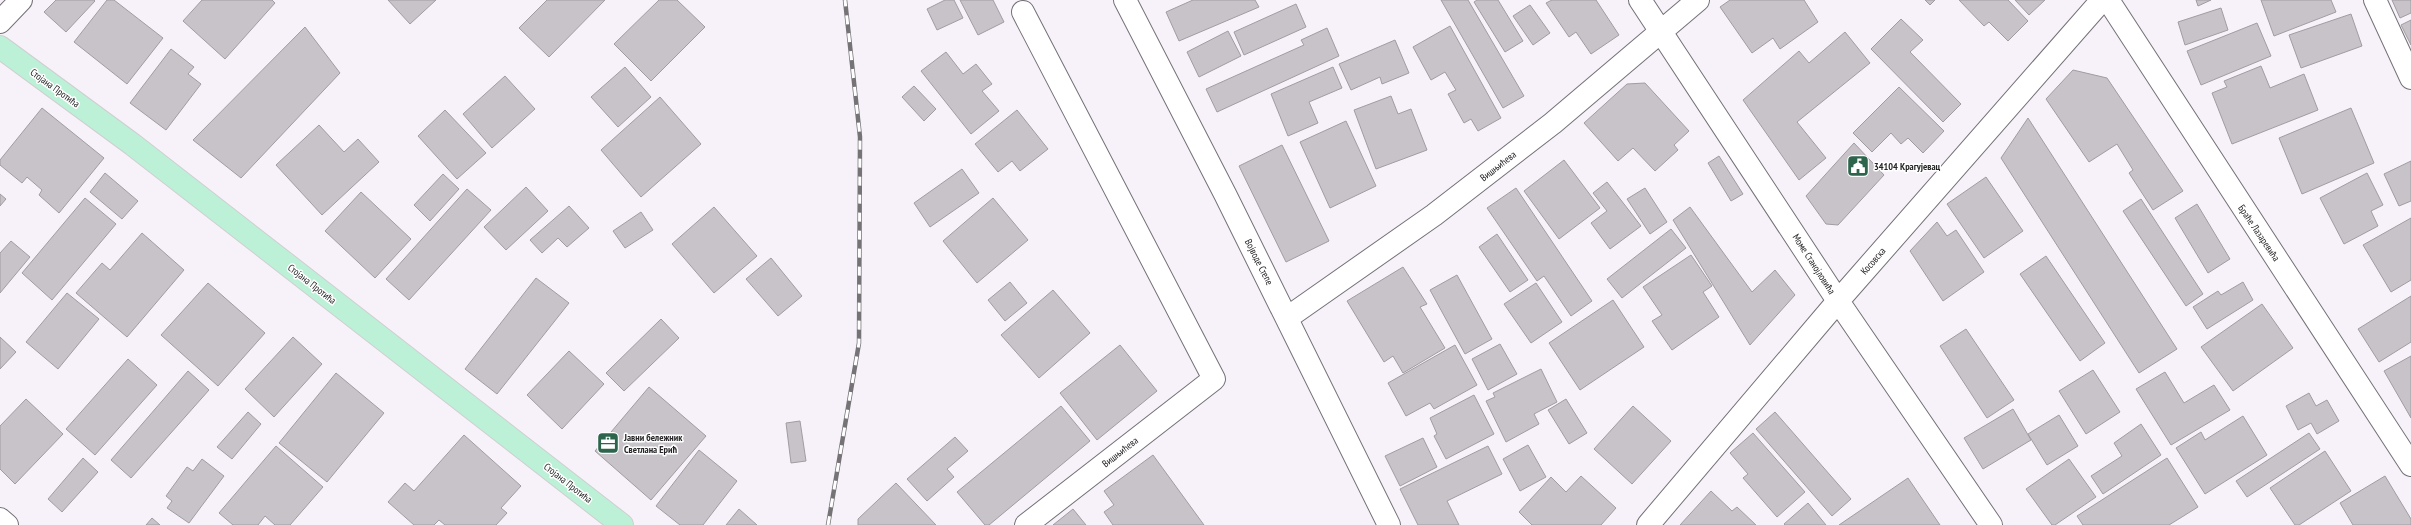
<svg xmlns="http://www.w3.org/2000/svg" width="2411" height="525" font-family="'PT Sans Narrow',sans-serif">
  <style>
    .building { fill: #c7c3c9; stroke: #a09ca2 }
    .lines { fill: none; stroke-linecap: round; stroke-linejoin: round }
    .minor-casing { stroke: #757177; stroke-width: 24 }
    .major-casing { stroke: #cfcfcf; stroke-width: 24 }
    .minor { stroke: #fff; stroke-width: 22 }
    .major { stroke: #bcf1d7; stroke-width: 22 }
    .rail-casing { stroke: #767377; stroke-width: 4.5 }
    .rail { stroke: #fff; stroke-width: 3; stroke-dasharray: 9; stroke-linecap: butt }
    .labels { text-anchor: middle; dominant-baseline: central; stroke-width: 3; stroke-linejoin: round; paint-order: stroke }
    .street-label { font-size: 10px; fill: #272527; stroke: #fff }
    .poi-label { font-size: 10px; font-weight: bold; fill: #272527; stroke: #fff; text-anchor: start }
  </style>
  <rect width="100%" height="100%" fill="#f7f2f9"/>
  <!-- building -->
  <path class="building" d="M56 0H94L95 1 66 32 44 12Z
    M107 0H114L163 38 127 84 74 42Z
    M202 0H272L275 3 225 59 183 21Z
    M388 0H436L410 24Z
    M547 0H605L549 57 519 28Z
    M659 0H677L705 27 651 81 614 44Z
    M945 0H954L963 18 937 30 927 9Z
    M960 0H993L1004 22 978 35Z
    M1193 0H1255L1259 7 1179 41 1166 12Z
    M1441 0H1468L1524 96 1503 108Z
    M1477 0H1498L1523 41 1505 52 1474 2Z
    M1552 0H1596L1619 35 1591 54 1576 32 1569 37 1546 3Z
    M1730 0H1804L1818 22 1780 49 1773 38 1752 53 1720 7Z
    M1925 0H1935L1930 5Z
    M1959 0H2008L2028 21 2008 41 1989 22 1984 26Z
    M2015 0H2045L2029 15Z
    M2196 0H2211L2198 6Z
    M2261 0H2331L2336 12 2274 36Z
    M2392 0H2411V13L2400 18Z
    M1296 4 1306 27 1244 55 1234 32Z
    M1530 5 1550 33 1533 45 1513 16Z
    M2221 8 2228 30 2185 45 2178 22Z
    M2351 14 2362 46 2301 68 2289 35Z
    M1901 19 1923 40 1910 52 1961 104 1943 122 1871 49Z
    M2411 20V45L2401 25Z
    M2257 23 2271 56 2201 85 2187 51Z
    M1450 26 1501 118 1478 131 1471 119 1464 123 1448 94 1456 90 1445 72 1431 80 1413 47Z
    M305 27 340 73 241 178 193 140Z
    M1327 28 1339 56 1217 112 1206 89 1304 45 1301 40Z
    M1228 31 1241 56 1199 77 1187 52Z
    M1845 32 1870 63 1797 122 1826 158 1799 180 1743 100 1799 51 1809 63Z
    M1395 40 1409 73 1382 84 1380 77 1351 90 1339 64Z
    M171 49 194 67 188 74 201 84 166 130 130 103Z
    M946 52 963 74 976 64 992 84 982 91 999 111 971 134 921 71Z
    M2261 66 2270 88 2304 74 2318 110 2232 144 2212 93 2227 87 2224 81Z
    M625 67 651 97 618 127 591 97Z
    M1333 67 1342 88 1309 102 1318 123 1288 136 1271 94Z
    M2073 70 2107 78 2183 191 2153 210 2129 173 2133 170 2117 144 2089 162 2046 99Z
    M505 76 535 109 492 148 463 114Z
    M1645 83 1689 131 1674 145 1678 150 1655 171 1633 148 1618 161 1584 123 1627 84Z
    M914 86 936 109 924 121 902 97Z
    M1899 87 1944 131 1923 153 1908 138 1901 144 1891 133 1872 152 1853 133Z
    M1391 96 1398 114 1411 109 1427 150 1376 169 1354 110Z
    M660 97 701 144 641 197 601 150Z
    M42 108 104 158 59 213 39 195 42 190 27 177 22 183 0 165V160Z
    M2351 108 2374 163 2302 194 2279 138Z
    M445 110 486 153 457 179 418 136Z
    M1017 110 1048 149 1020 171 1012 161 998 172 975 144Z
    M2028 118 2177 349 2139 373 2001 158Z
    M1346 121 1376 186 1330 208 1300 142Z
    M319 125 344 152 358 139 379 162 322 215 276 165Z
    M1854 143 1884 175 1838 225 1826 224 1806 196Z
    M1282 145 1329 241 1286 262 1239 166Z
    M1719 156 1743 194 1731 201 1708 163Z
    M1564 160 1600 208 1559 239 1524 191Z
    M2411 161V201L2399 206 2384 174Z
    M962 169 979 193 930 227 914 203Z
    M105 173 138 201 122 219 90 192Z
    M2367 173 2383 205 2371 211 2378 226 2344 244 2320 198Z
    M443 174 459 189 430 221 414 205Z
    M1986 177 2023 231 1984 258 1947 204Z
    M1607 182 1641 226 1610 249 1591 223 1607 211 1593 193Z
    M526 187 548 211 506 250 484 227Z
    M1516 188 1592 301 1571 316 1544 276 1537 281 1487 208Z
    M1645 188 1667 222 1650 234 1627 199Z
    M467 189 491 210 409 300 386 279Z
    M361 192 411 239 375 278 325 231Z
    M0 194 6 199 0 206Z
    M85 198 116 224 52 300 22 273Z
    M993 198 1028 240 977 283 943 241Z
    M2141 199 2203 294 2186 306 2123 211Z
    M2197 204 2230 259 2208 273 2175 218Z
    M569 206 589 228 567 247 558 238 542 253 530 240Z
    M714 207 757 256 714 293 672 244Z
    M1690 207 1752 292 1775 270 1795 295 1750 345 1673 220Z
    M641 212 653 230 625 248 613 231Z
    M2411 218V280L2391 292 2363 245Z
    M1937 222 1947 236 1956 230 1984 272 1943 301 1910 251Z
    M1671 229 1686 248 1622 298 1607 279Z
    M142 233 184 270 127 337 76 293 102 263 110 270Z
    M1497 234 1528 280 1510 292 1479 247Z
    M11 241 30 257 0 293V253Z
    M1691 255 1712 286 1703 292 1719 317 1672 350 1652 321 1662 315 1643 287Z
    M2046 256 2105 343 2080 361 2020 274Z
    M771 258 802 296 778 316 746 279Z
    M1403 267 1427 304 1420 307 1445 348 1403 373 1393 356 1384 362 1347 301Z
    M1457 275 1492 339 1465 354 1430 290Z
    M536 278 569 303 497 394 465 369Z
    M1010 282 1027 303 1005 321 988 300Z
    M2243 282 2253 300 2207 329 2193 307 2218 291 2221 295Z
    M208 283 265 333 218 386 161 335Z
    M1536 283 1562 322 1531 343 1504 304Z
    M1053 290 1090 333 1039 378 1001 335Z
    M67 293 99 319 58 369 26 342Z
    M2411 296V342L2379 362 2358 329Z
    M1613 300 1644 347 1580 390 1549 343Z
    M2262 304 2293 348 2233 391 2201 347Z
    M661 319 679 338 624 391 606 373Z
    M1966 329 2014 400 1987 418 1940 346Z
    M0 337 16 352 0 369Z
    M293 337 322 364 274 417 245 389Z
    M1500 344 1517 374 1488 390 1472 359Z
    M1120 345 1157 391 1097 440 1060 393Z
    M1455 345 1477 385 1434 409 1430 403 1406 416 1388 383Z
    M569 351 604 384 562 429 527 395Z
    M2411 356V418L2384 371Z
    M128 359 157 385 95 455 66 429Z
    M1541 369 1557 402 1534 414 1539 424 1506 442 1486 401 1495 397 1493 393Z
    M2093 370 2120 412 2086 434 2059 391Z
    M188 371 209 390 131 478 111 460Z
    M2165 372 2184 403 2214 385 2230 410 2171 445 2136 389Z
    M336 373 384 413 327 482 279 443Z
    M649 387 706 436 651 500 595 451Z
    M2309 393 2316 406 2327 400 2339 421 2317 434 2311 423 2298 430 2286 406Z
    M1474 395 1494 434 1446 459 1434 436 1437 434 1430 418Z
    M26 399 63 434 15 484 0 469V426Z
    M1566 399 1587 433 1569 444 1548 410Z
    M1061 406 1090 441 989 525H985L957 492Z
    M1633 406 1671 441 1632 484 1594 449Z
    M2013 409 2031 440 1983 469 1964 438Z
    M248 412 261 424 232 459 217 447Z
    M1775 412 1851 499 1832 516 1756 429Z
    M2059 415 2078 446 2047 465 2028 434Z
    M2243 416 2267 455 2205 494 2176 448 2201 432 2205 440Z
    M800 421 806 461 791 463 786 423Z
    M2141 424 2161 455 2103 494 2091 476 2122 456 2114 443Z
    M1753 433 1805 492 1777 517 1743 478 1748 474 1730 453Z
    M2309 433 2320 449 2247 497 2236 481Z
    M464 435 521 486 501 508 507 513 496 525H445L439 520 434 525H414L388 502 405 483 414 491Z
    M955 437 968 451 947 469 954 477 927 501 907 479Z
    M1423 438 1437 467 1400 486 1385 456Z
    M1528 445 1546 477 1520 491 1503 459Z
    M276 446 323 487 290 525H275L265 516 258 525H233L219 513Z
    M1488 446 1502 474 1447 501 1459 525H1418L1400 489Z
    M699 450 737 481 703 525H680L656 506Z
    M2325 451 2351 491 2299 525H2295L2270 488Z
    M1153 455 1204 525H1113L1104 512 1114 505 1104 491Z
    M83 458 98 472 62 512 48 499Z
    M2167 458 2198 507 2169 525H2083L2077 516Z
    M202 459 224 476 189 523 167 508 172 501 166 496 187 467 193 471Z
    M2069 459 2096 497 2055 525H2052L2026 489Z
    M1581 476 1616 508 1601 525H1532L1519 512 1551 477 1566 492Z
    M2385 476 2411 519V525H2353L2340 503Z
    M1908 478 1940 525H1839Z
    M896 483 936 525H858V519Z
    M1711 491 1732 511 1737 507 1756 525H1680Z
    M1808 503 1826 525H1785L1784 524Z
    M739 509 757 525H726Z
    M1073 509 1086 525H1053Z
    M152 518 160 525H146Z"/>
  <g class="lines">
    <!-- minor casing -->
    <g class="minor-casing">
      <path id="minor" d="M1125 0 1225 194 1389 525
        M1640 0 1838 301 1991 525
        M2108 0 2411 465
        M2375 0 2411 78
        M1023 12 1214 379 1026 525
        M0 22 21 0
        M1287 318 1434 215 1553 123 1698 0
        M0 519 7 525
        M1648 525 1838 301 2102 0"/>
    </g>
    <!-- major casing -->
    <g class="major-casing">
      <path id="major" d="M0 47 132 144 622 525"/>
    </g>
    <!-- minor -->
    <use href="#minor" class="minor"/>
    <!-- major -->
    <use href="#major" class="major"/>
    <!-- rail casing -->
    <g class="rail-casing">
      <path id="rail" d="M828 525 859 343 860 137 845 0"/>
    </g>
    <!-- rail -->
    <use href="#rail" class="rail"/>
  </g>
  <!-- icons -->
  <defs>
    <g id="civic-square" transform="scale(1.15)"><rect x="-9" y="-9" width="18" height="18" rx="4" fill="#2d644c" stroke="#fff"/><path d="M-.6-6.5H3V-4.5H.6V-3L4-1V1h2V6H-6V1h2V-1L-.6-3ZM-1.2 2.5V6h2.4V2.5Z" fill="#fff"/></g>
    <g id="office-square" transform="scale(1.15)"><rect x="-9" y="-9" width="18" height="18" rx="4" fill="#2d644c" stroke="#fff"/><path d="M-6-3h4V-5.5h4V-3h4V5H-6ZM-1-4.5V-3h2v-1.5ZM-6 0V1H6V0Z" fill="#fff"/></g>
  </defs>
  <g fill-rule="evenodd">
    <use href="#civic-square" x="1858" y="166"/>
    <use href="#office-square" x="608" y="443"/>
  </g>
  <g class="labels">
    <!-- street labels -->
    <g class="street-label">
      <text transform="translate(55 88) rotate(36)">Стојана Протића</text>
      <text transform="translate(1498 166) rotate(-38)">Вишњићева</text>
      <text transform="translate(2259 233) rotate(56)">Браће Лазаревића</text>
      <text transform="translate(1873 261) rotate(-49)">Косовска</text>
      <text transform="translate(1259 262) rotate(63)">Војводе Степе</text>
      <text transform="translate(1814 264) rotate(57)">Моме Станојловића</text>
      <text transform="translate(312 284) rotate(38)">Стојана Протића</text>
      <text transform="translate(1120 452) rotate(-38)">Вишњићева</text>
      <text transform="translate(568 483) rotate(38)">Стојана Протића</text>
    </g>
    <!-- poi labels -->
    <g class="poi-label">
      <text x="1874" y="166">34104 Крагујевац</text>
      <text x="624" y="437">Јавни бележник<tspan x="624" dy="12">Светлана Ерић</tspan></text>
    </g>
  </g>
</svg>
